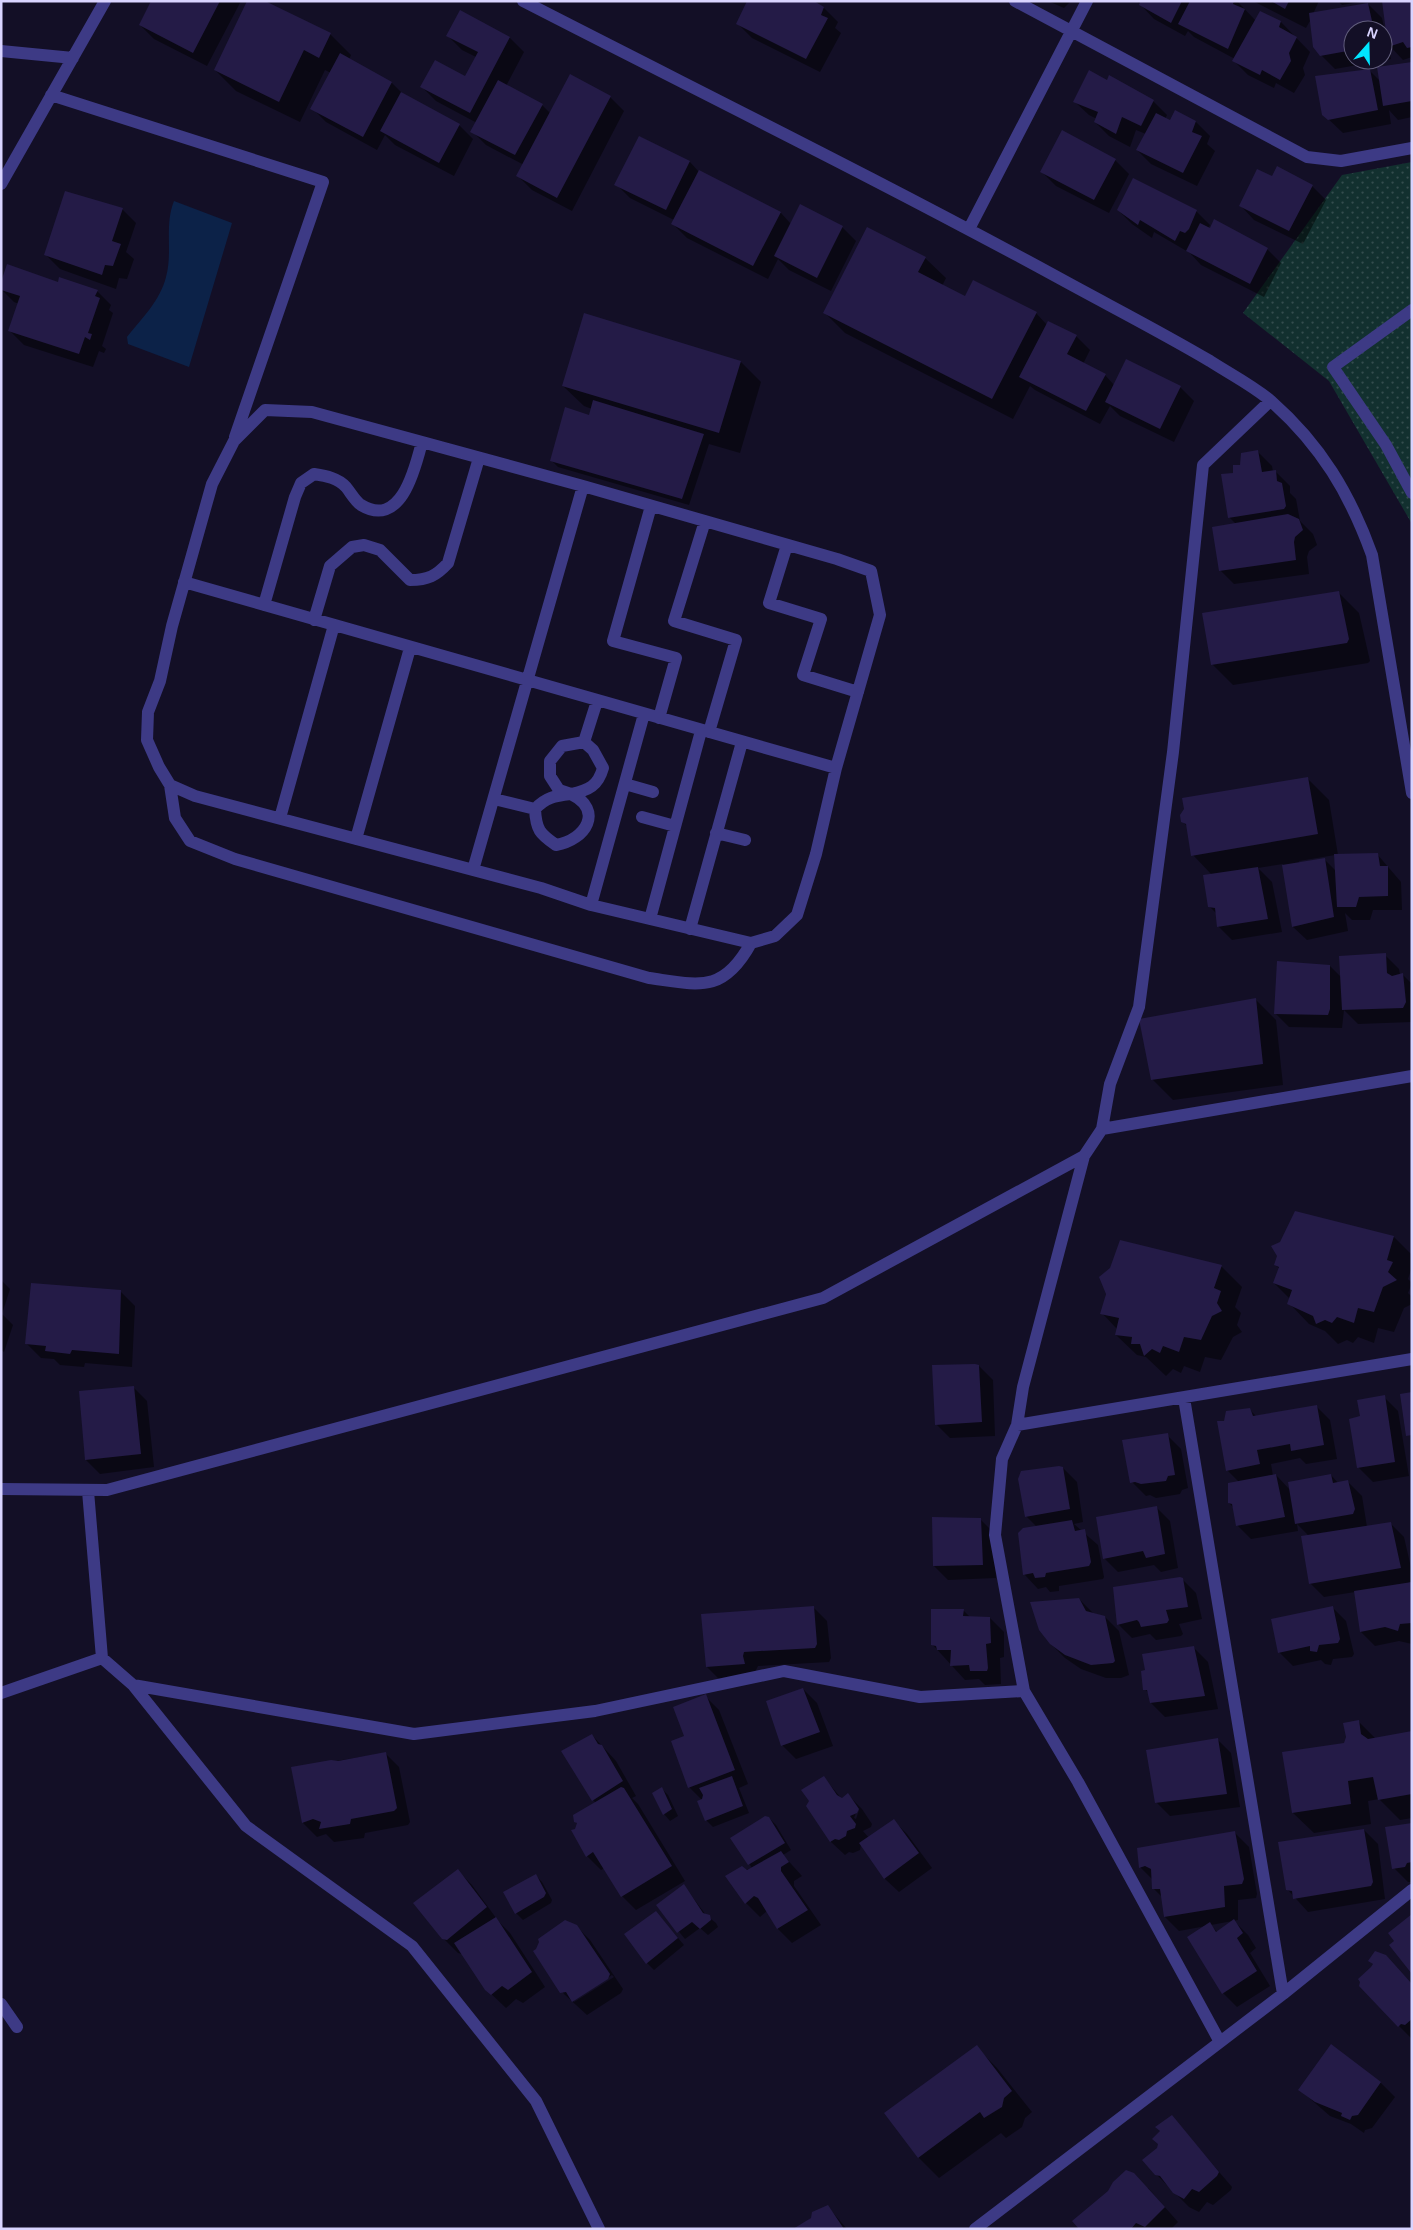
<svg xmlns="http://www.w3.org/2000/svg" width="1413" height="2230" font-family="Arial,sans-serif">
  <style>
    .grass { fill: url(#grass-dots) }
    .water { fill: #0c2248 }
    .shadow { fill: #0007; fill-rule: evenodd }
    .building { fill: #241b47 }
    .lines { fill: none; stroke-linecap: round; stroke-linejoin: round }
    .minor { stroke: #3d3a85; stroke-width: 12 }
  </style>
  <defs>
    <pattern id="grass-dots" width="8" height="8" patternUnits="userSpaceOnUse" patternTransform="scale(1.25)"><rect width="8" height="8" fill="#12302f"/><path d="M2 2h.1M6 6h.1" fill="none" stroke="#344d4e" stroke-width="1.8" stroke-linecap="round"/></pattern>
  </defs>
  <rect width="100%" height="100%" fill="#130f26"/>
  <!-- grass -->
  <path class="grass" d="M1412 162V524L1329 381 1243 313 1342 175Z"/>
  <!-- water -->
  <path class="water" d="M174 201 232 223 189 367 128 344 127 337C142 318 160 301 166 277 173 252 164 226 174 201Z"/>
  <!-- shadow -->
  <path class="shadow" d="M152 1H241L207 66 154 39 140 25Z
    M811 1 824 8 838 22 835 28 841 33 820 72 752 38 738 24Z
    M1048 1H1071L1064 8Z
    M1137 1H1237L1256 21 1260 13 1281 22 1310 52 1303 68 1305 75 1294 93 1276 83 1274 88 1248 75 1234 61 1235 59 1194 37 1188 31 1185 36 1154 19Z
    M1253 1H1319L1313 14 1368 4 1382 18 1386 37 1412 1V57L1403 60 1388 44 1391 59 1335 69 1321 55 1311 19 1306 28ZM1353 30H1383V60H1353Z
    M1338 1H1365L1342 5Z
    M460 12 510 38 524 52 506 86 542 105 551 114 610 97 624 111 572 211 532 190 518 176 524 165 486 145 472 131 477 123 436 101 422 87 466 77 476 57 462 50 448 36Z
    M330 34 351 55 349 60 392 83 405 96 459 125 473 139 454 176 395 145 385 135 377 150 326 122 312 108 331 73 325 70 300 122 236 91 215 70Z
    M1412 63V117L1398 120 1389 110 1391 124 1343 133 1323 114 1369 70 1380 81Z
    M1108 82 1153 101 1167 115 1165 119 1170 121 1196 122 1210 136 1207 144 1215 151 1197 186 1151 164 1137 150 1146 134 1136 130 1130 147 1109 136 1095 122 1097 119 1089 115 1075 102Z
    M1063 132 1115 160 1129 174 1109 213 1056 186 1042 172Z
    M640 137 690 162 699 172 781 213 791 224 842 227 856 241 831 291 789 270 778 259 768 279 687 238 673 224 674 220 630 198 616 184Z
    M1273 178 1312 186 1326 200 1303 244 1254 220 1241 206Z
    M122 209 136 223 126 252 134 259 127 279 119 278 116 289 60 269 46 255Z
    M1118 210 1196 211 1210 225 1208 229 1210 230 1214 221 1267 249 1281 263 1264 297 1201 265 1190 253 1154 232 1152 238 1132 224Z
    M925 258 946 278 942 286 966 297 1036 313 1047 325 1049 322 1076 336 1090 350 1083 364 1105 375 1114 385 1126 360 1180 387 1194 401 1174 442 1120 416 1110 406 1100 424 1035 390 1030 386 1013 419 845 333 824 312Z
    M59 283 97 291 111 305 109 310 113 313 102 346 106 349 104 353 99 351 93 367 24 345 10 331 19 304 14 302 1 289Z
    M741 362 761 382 740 453 709 444 689 505 558 467 551 460 590 416 592 409 584 406 563 386Z
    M1258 452 1272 466 1273 472H1276L1290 486V493L1296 499 1300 521 1313 534 1317 545 1309 551 1307 557 1309 574 1234 584 1220 570 1236 524 1230 518 1222 475 1234 474Z
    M1338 592 1359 613 1370 661 1368 663 1233 685 1212 664Z
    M1308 779 1329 800 1338 855 1377 854 1401 882 1402 910H1373L1370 920H1352L1345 913 1348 931 1307 940 1293 927 1283 864 1258 868 1272 882 1282 932 1232 940 1218 926 1217 914 1210 907 1212 875 1193 855 1188 827 1182 821ZM1335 855 1336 871 1325 860 1300 863 1299 861Z
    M1385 955 1399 969 1400 975 1402 974 1412 984V1022L1358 1024 1344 1010 1342 1028 1289 1027 1275 1013 1330 966 1341 977Z
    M1256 1000 1276 1020 1283 1085 1173 1100 1152 1079Z
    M1394 1237 1412 1255V1267L1408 1279 1412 1283 1408 1293 1412 1297V1304L1404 1308 1394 1332 1378 1328 1374 1343 1358 1337 1353 1343 1347 1340 1338 1344 1325 1331 1309 1324 1289 1303 1290 1299 1274 1283 1280 1269 1275 1265Z
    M1121 1241 1222 1267 1242 1287 1235 1307 1241 1313 1237 1325 1242 1332 1233 1337 1221 1360 1205 1357 1200 1372 1184 1366 1181 1373 1173 1369 1166 1376 1146 1357 1137 1355 1116 1335 1117 1329 1102 1313 1111 1269Z
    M1 1280 10 1289 2 1314 13 1325 4 1352 1 1350Z
    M121 1292 135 1306 132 1367 85 1363 84 1367 60 1365 54 1359 41 1358 27 1344Z
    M979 1366 993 1380 995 1436 950 1438 936 1424Z
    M133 1387 147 1401 154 1467 100 1474 86 1460Z
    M1384 1397 1398 1411 1409 1476 1373 1482 1359 1468 1361 1417Z
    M1316 1406 1330 1420 1337 1459 1306 1464 1300 1458 1271 1464 1273 1476 1276 1475 1291 1491 1331 1475 1339 1484 1348 1482 1362 1496 1367 1527 1390 1523 1404 1537 1412 1572V1582H1408L1412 1584V1644L1399 1641 1375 1646 1361 1632 1355 1592 1324 1597 1310 1583 1309 1536 1297 1524 1298 1531 1251 1539 1237 1525 1234 1508 1229 1503 1239 1482 1227 1470 1225 1422 1250 1410 1256 1416Z
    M1167 1435 1181 1449 1188 1488 1182 1490 1180 1494 1156 1498 1150 1495 1146 1496 1132 1482Z
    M1063 1468 1077 1482 1083 1522 1074 1524 1098 1545 1104 1577 1103 1579 1059 1586V1591L1050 1592 1046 1587 1038 1589 1025 1575 1037 1527 1026 1516Z
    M1156 1507 1170 1521 1178 1568 1161 1572 1154 1565 1118 1572 1104 1558Z
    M980 1519 994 1533 996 1578 948 1580 934 1566Z
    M1182 1579 1196 1593 1202 1619 1179 1624 1183 1634 1181 1636 1156 1640 1150 1634 1132 1638 1118 1624Z
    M1079 1599 1093 1613 1105 1617 1119 1631 1129 1675 1121 1678H1106L1081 1669 1065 1658 1051 1644Z
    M813 1607 827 1621 831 1658 829 1662 758 1666 756 1670 758 1677 721 1681 707 1667Z
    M1332 1607 1346 1621 1354 1654 1352 1657 1333 1659 1331 1665 1325 1664 1321 1660 1293 1666 1279 1652Z
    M963 1610 971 1618H990L1004 1632V1657L1000 1658 1001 1684 985 1685 979 1679 965 1680 932 1644Z
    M1194 1648 1208 1662 1218 1709 1165 1717 1151 1703 1149 1694 1145 1689Z
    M803 1689 817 1703 833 1746 796 1759 782 1745Z
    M705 1696 719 1710 748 1784 739 1788 749 1813 713 1827 706 1820 702 1800 689 1787Z
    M1359 1722 1376 1739 1412 1732V1818L1400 1820 1379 1799 1368 1801 1371 1824 1314 1833 1293 1813 1345 1744Z
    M592 1735 616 1761 636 1796 632 1798 638 1804 685 1881 636 1910 622 1896 605 1868 601 1870 587 1856 573 1831 576 1830 578 1824 575 1821 596 1803 593 1800Z
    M1217 1739 1231 1753 1240 1807 1170 1816 1156 1802Z
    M385 1753 399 1767 410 1822 408 1825 365 1833 364 1838 334 1842 326 1834 317 1837 303 1823 293 1768Z
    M824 1778 842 1799 848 1795 862 1809 872 1824 871 1827 863 1831 869 1838 893 1820 907 1834 932 1868 899 1892 885 1879 861 1844 860 1850 853 1853 849 1852 845 1855 831 1842 807 1806ZM857 1810H859L856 1819 854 1818Z
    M662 1789 668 1795 678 1816 670 1821 664 1814Z
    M769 1818 776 1825 791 1850 783 1855 802 1876 794 1881V1886L821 1925 792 1943 778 1929 767 1911 760 1917 746 1903 727 1876 752 1868 732 1838Z
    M1412 1824V1882H1408L1394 1868Z
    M1364 1830 1378 1844 1385 1899 1308 1912 1288 1890Z
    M1235 1833 1249 1847 1257 1894 1256 1898 1238 1900V1920L1211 1925 1218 1933 1234 1921 1248 1935 1256 1948 1250 1953 1270 1986 1237 2007 1223 1993 1206 1926 1179 1931 1165 1917 1162 1897 1153 1888V1880L1140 1867Z
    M458 1871 472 1885 499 1922 510 1933 545 1987 523 2003 516 1999 506 2008 486 1989 462 1954 458 1953 443 1938Z
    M535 1875 542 1882 552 1900 551 1903 523 1920 516 1913Z
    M684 1886 706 1915 716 1923 718 1927 708 1935 700 1928 685 1939 657 1905Z
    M662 1919 684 1945 654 1970 647 1963Z
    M576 1926 590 1940 623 1989 621 1993 587 2015 564 1994 535 1951ZM612 1975 614 1977 574 2002 572 2000Z
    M1369 1960 1412 1984V2039L1399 2026 1374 1965Z
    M1331 2046 1381 2083 1395 2097 1372 2128 1365 2130 1364 2133 1351 2124 1330 2116 1300 2090Z
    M976 2047 997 2068 1032 2112 1025 2118 1022 2127 1006 2138 1001 2133 939 2178 918 2157Z
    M1172 2117 1232 2187 1231 2190 1213 2205 1207 2202 1199 2212 1189 2207 1156 2174 1158 2148Z
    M1148 2188 1178 2222 1171 2229H1081Z
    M828 2207 847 2229H795Z"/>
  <!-- building -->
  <path class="building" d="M151 1H220L193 53 139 25Z
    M247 1H265L331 33 319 58 304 50 279 102 214 70Z
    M747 1H814L824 7 821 15 828 18 806 59 736 24Z
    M1140 1H1182L1171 23 1139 5Z
    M1190 1H1234L1233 4 1245 9 1228 49 1178 24Z
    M1271 1H1289L1285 9Z
    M1382 1H1412V47L1407 48 1403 42 1388 47Z
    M1368 3 1374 30H1353V50L1320 56 1313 47 1309 13Z
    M460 10 510 37 470 113 420 87 435 60 465 76 478 52 446 36Z
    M1260 11 1281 21 1279 27 1297 37 1289 53 1291 61 1280 80 1262 70 1260 75 1232 61Z
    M340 53 392 82 363 137 310 109Z
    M1412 62V101L1383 106 1377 67Z
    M1370 69 1378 110 1328 120 1322 115 1315 76Z
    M1089 70 1107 80 1109 75 1154 100 1141 126 1122 117 1116 134 1094 122 1098 112 1073 102Z
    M570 74 611 96 557 198 516 176Z
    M498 80 543 104 515 155 470 132Z
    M401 92 460 124 439 163 380 131Z
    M1175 110 1196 121 1192 132 1202 136 1183 173 1136 150 1156 113 1170 120Z
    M1062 130 1116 159 1094 200 1040 172Z
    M639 136 690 161 666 210 614 185Z
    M1277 166 1313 185 1289 231 1239 206 1257 169 1272 176Z
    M699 170 781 212 753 266 671 224Z
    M1133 178 1197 210 1189 229 1185 233 1180 231 1175 241 1140 220 1138 225 1117 210Z
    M65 191 123 208 112 241 121 244 113 266 105 265 102 275 44 255Z
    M800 204 843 226 817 278 774 256Z
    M1214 219 1268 248 1250 284 1186 251 1200 223 1210 228Z
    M867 227 926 257 918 272 965 296 973 280 1037 312 992 399 823 313Z
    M7 264 58 282 59 277 98 290 95 296 100 298 88 333 92 334 90 340 85 337 79 354 8 331 20 296 1 290V282Z
    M584 313 741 361 719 433 562 386Z
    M1048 321 1077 335 1067 354 1106 374 1086 411 1019 377Z
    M1126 359 1181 386 1160 429 1105 402Z
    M593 400 704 434 682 499 550 461 565 407 589 415Z
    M1258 450 1262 472 1276 470 1277 481 1282 483 1286 506 1284 509 1228 518 1221 474 1233 473V465H1240L1241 453Z
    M1288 514 1299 519 1303 530 1295 537 1294 542 1296 560 1219 571 1212 527Z
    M1339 591 1349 639 1347 643 1211 665 1202 613Z
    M1308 777 1318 834 1191 856 1186 824 1181 822 1180 815 1184 809 1182 798Z
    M1378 853 1380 866H1388V896L1359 897 1356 907H1337L1334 854Z
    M1325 858 1334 917 1292 927 1282 865Z
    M1258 867 1268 919 1217 927 1215 908 1208 907 1203 875Z
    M1386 953 1387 973 1392 976 1403 973 1406 1002 1403 1008 1342 1010 1339 956Z
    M1277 961 1330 965V1009L1328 1015 1274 1014Z
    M1256 998 1263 1064 1151 1080 1139 1019Z
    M1295 1211 1394 1236 1387 1260 1393 1262 1388 1272 1397 1280 1383 1287 1374 1312 1358 1308 1354 1323 1337 1317 1332 1323 1325 1320 1316 1324 1313 1316 1287 1304 1292 1290 1273 1283 1279 1267 1274 1265 1277 1256 1271 1246 1280 1242Z
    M1120 1240 1222 1265 1214 1288 1221 1291 1217 1303 1222 1311 1212 1316 1201 1340 1184 1337 1179 1352 1163 1346 1160 1353 1152 1349 1144 1356 1140 1344H1131L1132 1337 1115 1335 1119 1318 1100 1314 1106 1294 1099 1277 1110 1268Z
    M31 1283 121 1290 119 1354 72 1350 70 1354 45 1351 46 1346 25 1344Z
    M975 1364 979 1365 982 1422 935 1425 932 1365Z
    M134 1386 141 1454 85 1460 79 1391Z
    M1412 1392V1435L1406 1436 1400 1394Z
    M1385 1395 1395 1462 1357 1468 1349 1419 1360 1416 1357 1400Z
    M1317 1405 1324 1445 1291 1451 1290 1444 1257 1450 1260 1464 1226 1471 1217 1421H1224L1226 1411 1250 1408 1253 1416Z
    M1168 1433 1175 1475 1168 1476 1166 1481 1141 1484 1135 1482 1130 1483 1122 1440Z
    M1059 1466 1063 1467 1070 1509 1025 1517 1018 1479 1021 1471Z
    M1276 1474 1285 1517 1236 1526 1232 1504 1228 1503V1483Z
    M1331 1474 1333 1483 1348 1480 1355 1509 1353 1514 1295 1524 1288 1482Z
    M1157 1506 1165 1554 1146 1558 1143 1551 1103 1559 1096 1517Z
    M932 1517 981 1518 983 1565 933 1566Z
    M1072 1520 1075 1531 1085 1529 1091 1562 1089 1566 1046 1573 1045 1577 1035 1578 1033 1573 1023 1575 1018 1533 1023 1528Z
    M1391 1522 1401 1568 1309 1584 1301 1536Z
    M1180 1577 1183 1578 1188 1607 1166 1610 1169 1620 1167 1623 1141 1627 1139 1622 1137 1620 1117 1625 1113 1587Z
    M1412 1582V1623L1400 1624 1398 1631 1385 1627 1360 1632 1354 1591Z
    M1079 1598 1086 1611 1105 1616 1115 1661 1113 1663 1091 1665 1065 1655 1050 1644 1039 1630 1030 1602Z
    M814 1606 817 1644 815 1648 744 1652 743 1656 745 1664 706 1667 701 1614Z
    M1333 1606 1340 1639 1338 1643 1319 1645 1317 1652 1310 1651V1646L1278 1653 1271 1619Z
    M931 1609H964L963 1616 990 1617 991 1643 986 1644 988 1668 987 1671H970L969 1665 950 1666 951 1650H937L936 1646 931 1645Z
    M1194 1646 1205 1696 1150 1703 1147 1690H1143L1141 1671 1145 1670 1142 1654Z
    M803 1688 820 1732 781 1746 766 1701Z
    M706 1694 735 1770 688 1788 671 1741 684 1736 673 1707Z
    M1359 1720 1361 1734 1368 1739 1412 1731V1794L1378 1800 1373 1777 1348 1781 1351 1804 1292 1813 1282 1752 1344 1743 1346 1737 1343 1723Z
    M592 1734 598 1744 602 1745 623 1781 592 1801 561 1751Z
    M1218 1738 1227 1794 1155 1803 1146 1750Z
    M386 1752 397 1808 394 1811 351 1819 350 1824 319 1829 321 1822 313 1819 302 1823 291 1767 331 1760 338 1761Z
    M732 1776 743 1806 705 1821 697 1801 702 1799 703 1795 699 1788Z
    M824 1776 837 1795 842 1798 848 1793 859 1809 857 1813 850 1816 856 1824 855 1828 847 1831 846 1836 839 1840 835 1839 830 1842 806 1806 809 1801 801 1790Z
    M621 1787 624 1788 672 1866 621 1897 593 1852 586 1857 571 1830 575 1829 577 1823 574 1822 573 1815Z
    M662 1787 672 1809 663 1815 652 1793Z
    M765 1816 769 1817 785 1843 748 1865 730 1838Z
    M894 1819 919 1853 884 1879 859 1843Z
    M1412 1823V1862L1407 1863 1405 1867 1392 1869 1385 1827Z
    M1364 1829 1373 1882 1371 1886 1293 1899 1292 1891 1286 1890 1278 1842Z
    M1235 1831 1244 1879 1242 1884 1224 1886 1225 1907 1164 1917 1160 1889H1152L1151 1869 1145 1866 1139 1868 1137 1848Z
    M781 1851 789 1862 781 1867V1871L808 1910 777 1929 758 1898 754 1896 745 1904 725 1876 742 1866 747 1870Z
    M458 1869 487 1907 447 1940 442 1939 413 1903Z
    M536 1874 546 1893 544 1897 515 1914 503 1892Z
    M684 1884 703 1913 710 1915 711 1920 700 1929 692 1922 677 1933 656 1905Z
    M656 1911 678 1938 646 1964 624 1934Z
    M1412 1914V1974L1389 1945 1394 1941 1388 1933Z
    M496 1917 532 1972 508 1990 502 1986 491 1995 485 1990 454 1943Z
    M1234 1919 1243 1933 1237 1938 1257 1971 1222 1994 1187 1937 1210 1922 1216 1932Z
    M565 1920 577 1925 610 1974 608 1979 572 2002 566 1992 560 1993 533 1951 536 1949 539 1942 538 1939Z
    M1375 1951 1386 1955 1412 1984V2019L1405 2025 1401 2024 1398 2027 1359 1986 1360 1982 1358 1979 1371 1967 1373 1964 1368 1961Z
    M1331 2044 1381 2082 1358 2115 1352 2116 1350 2120 1341 2116 1342 2113 1315 2102 1298 2090Z
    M977 2045 1012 2091 1004 2098 1002 2107 984 2118 980 2112 918 2158 884 2113Z
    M1172 2115 1219 2172 1217 2176 1199 2192 1192 2189 1184 2199 1173 2193 1160 2176 1155 2175 1142 2160 1157 2148 1158 2144 1152 2139 1160 2131 1155 2127Z
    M1126 2170 1134 2173 1165 2207 1145 2227 1136 2223 1131 2229H1079L1072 2221 1108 2191 1113 2182Z
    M828 2205 844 2229H793L811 2218 812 2212Z"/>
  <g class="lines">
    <!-- minor -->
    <path class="minor" d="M523 1C702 93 883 182 1059 278 1110 306 1161 332 1210 361 1230 374 1252 385 1271 401 1321 445 1350 494 1372 555L1412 793
      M1015 1 1307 157 1341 161 1412 148
      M1 51 73 58
      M51 95 323 182 235 437
      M1 184 105 1
      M969 229 1087 1
      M1412 310 1333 367 1386 445 1412 493
      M265 410 312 412 583 486 837 559 871 571 880 615 836 768 816 854 797 915 775 936 751 943 591 905 541 888 195 796 170 785 159 767 147 740 148 712 160 681 172 626 212 484 234 441Z
      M651 506 613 641 676 658 659 718
      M705 521 674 621 736 640 709 732
      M787 545 769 603 821 619 803 675 858 692
      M184 582 836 768
      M264 605 295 497 301 483 314 474C326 476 338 478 346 487 351 493 355 501 361 505 401 529 415 469 422 442
      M314 620 330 566 352 547 364 545 380 550 410 580C428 580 436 576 448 563L479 458
      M625 784 653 792
      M170 785 175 818 190 841 235 859 649 978C699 985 723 994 751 943
      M571 794C604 810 586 840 556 845 540 834 536 830 535 809 546 797 555 796 571 794L559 790 550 776V761L562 746 584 742 597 701
      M571 794C589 790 598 786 603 768L593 750 584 742
      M494 799 535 809
      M642 817 675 826
      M280 818 334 625
      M716 833 745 840
      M356 839 410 648
      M473 870 583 486
      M591 905 644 714
      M650 919 701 731
      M690 929 742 742
      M1102 1129 1412 1076
      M1084 1156 1023 1387 1017 1425 1412 1359
      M1184 1398 1283 1994
      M1017 1425 1002 1459 995 1535 1024 1691
      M1 1489 107 1490 823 1298 1084 1156 1102 1129 1110 1084 1139 1007 1173 752 1203 465 1270 401
      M88 1491 102 1658
      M133 1685 246 1826 412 1946 536 2101 599 2229
      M1 1693 102 1658 133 1685 414 1734 595 1711 784 1671 920 1697 1024 1691 1078 1782 1220 2042
      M1 2004 17 2027
      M975 2229 1283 1994 1412 1890"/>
  </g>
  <!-- border -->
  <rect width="1413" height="2230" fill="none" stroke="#d9d4ff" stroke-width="5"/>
  <!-- north arrow -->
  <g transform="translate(1368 45) rotate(20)"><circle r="24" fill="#130f26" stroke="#625e7d"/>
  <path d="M0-4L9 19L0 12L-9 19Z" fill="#00e5ff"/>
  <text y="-8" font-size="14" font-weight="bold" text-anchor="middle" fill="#d9d4ff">N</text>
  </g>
</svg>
